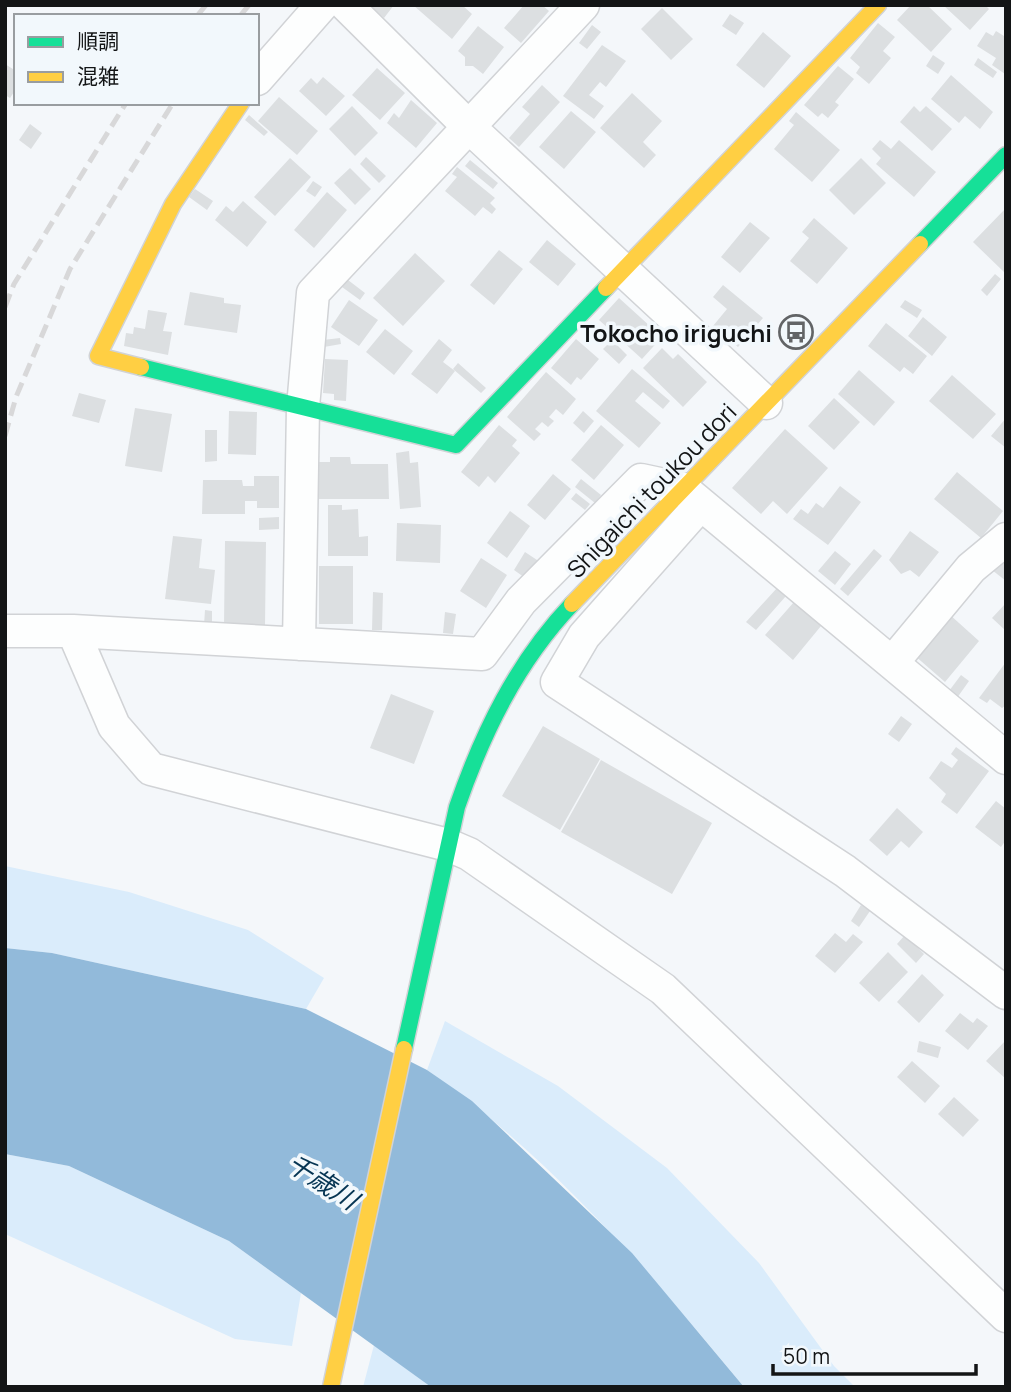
<svg xmlns="http://www.w3.org/2000/svg" width="1011" height="1392" font-family="Manrope,'Noto Sans JP',sans-serif">
  <style>
    .green { fill: #daecfb }
    .water { fill: #92bada }
    .building { fill: #dcdfe1 }
    .lines { fill: none; stroke-linecap: round; stroke-linejoin: round }
    .street-casing { stroke: #d1d3d6; stroke-width: 35 }
    .fast-casing { stroke: #d1d3d6; stroke-width: 19 }
    .slow-casing { stroke: #d1d3d6; stroke-width: 19 }
    .street { stroke: #fdfefe; stroke-width: 32 }
    .fast { stroke: #16e098; stroke-width: 16 }
    .slow { stroke: #ffcf43; stroke-width: 16 }
    .rail { stroke: #d8d8d9; stroke-width: 5; stroke-dasharray: 14 7; stroke-linecap: butt }
    .labels { text-anchor: middle; dominant-baseline: central; stroke-width: 7; stroke-linejoin: round; paint-order: stroke }
    .poi-label { font-size: 24px; font-weight: bold; fill: #131516; stroke: #f2f8fc; text-anchor: end }
    .street-label { font-size: 24px; fill: #131516; stroke: #f2f8fc }
    .water-label { font-size: 26px; font-style: italic; fill: #063553; stroke: #f2f8fc }
  </style>
  <rect width="100%" height="100%" fill="#f4f7fa"/>
  <!-- green -->
  <path class="green" d="M5 866 129 892 248 930 324 978 306 1009 52 953 5 948Z
    M445 1021 558 1086 667 1168 759 1263 834 1366 855 1387H744C649 1272 550 1156 427 1070Z
    M5 1154 69 1166 229 1241 301 1293 292 1346 235 1339 5 1234Z
    M374 1345 431 1387H363Z"/>
  <!-- water -->
  <path class="water" d="M5 948 52 953 306 1009 427 1070 472 1101 632 1253 744 1387H431L229 1241 69 1166 5 1154Z"/>
  <!-- building -->
  <path class="building" d="M369 5H394L384 18Z
    M413 5H462L472 14 452 39Z
    M524 5H542L549 11 521 43 504 28Z
    M911 5H927L952 29 931 52 897 20Z
    M943 5H985L989 9 970 30Z
    M662 8 693 39 671 60 641 29Z
    M730 14 744 23 736 35 722 26Z
    M878 23 895 37 883 51 891 58 869 84 856 73 860 67 850 58Z
    M592 25 601 32 587 49 579 43Z
    M478 26 504 47 483 74 473 66H465V57L458 51Z
    M996 31 1004 36 1006 33 1005 74 992 65 996 58 977 46 986 32 993 36Z
    M763 32 791 56 764 88 736 65Z
    M602 45 626 61 606 87 600 82 589 95 604 106 594 119 563 96Z
    M933 55 945 63 938 74 926 66Z
    M978 58 997 72 993 78 974 65Z
    M5 64 16 71V89L10 98 5 95Z
    M838 66 854 79 835 102 839 105 828 118 822 113 818 117 804 105Z
    M377 68 405 93 380 120 352 95Z
    M951 75 993 112 980 129 965 116 959 123 931 99Z
    M323 77 345 96 326 116 299 91 311 78 317 84Z
    M542 85 560 102 519 147 509 138 530 114 522 107Z
    M632 93 662 121 643 142 656 155 644 168 600 128Z
    M279 97 318 131 297 155 258 121Z
    M411 100 437 123 416 148 387 123 394 113 399 118Z
    M352 106 378 133 355 156 329 129Z
    M914 106 920 112 926 106 952 129 932 151 900 122Z
    M571 111 596 132 564 169 539 147Z
    M796 112 840 150 812 182 774 149 794 125 789 121Z
    M249 115 268 132 264 136 245 120Z
    M30 124 42 133 31 149 19 140Z
    M880 140 891 149 899 140 936 172 914 197 876 164 881 158 872 149Z
    M366 157 386 176 379 183 360 164Z
    M290 158 311 177 275 216 254 197Z
    M861 158 886 183 854 215 829 190Z
    M470 160 498 183 493 189 465 166Z
    M457 167 495 198 490 203 496 209 492 214 483 207 475 216 445 191 457 177 452 174Z
    M350 168 371 189 355 205 334 183Z
    M313 181 322 187 315 197 306 191Z
    M195 189 213 201 207 210 189 197Z
    M327 192 347 210 314 248 294 230Z
    M243 201 267 222 247 247 215 220 226 206 233 212Z
    M1006 208V274L973 242Z
    M814 218 848 248 817 284 790 261 809 238 802 232Z
    M750 222 770 238 740 273 721 257Z
    M547 240 576 264 558 286 529 262Z
    M499 250 523 269 494 305 470 285Z
    M415 253 445 281 403 326 373 298Z
    M995 274 1001 279 987 296 981 290Z
    M348 280 365 293 360 300 342 287Z
    M723 285 763 318 738 347 713 326 727 309 713 297Z
    M190 292 224 298V303L241 305 237 333 184 325Z
    M619 298 662 337 642 359 599 320Z
    M349 300 378 320 359 346 331 327Z
    M905 300 922 310 917 318 900 307Z
    M148 310 167 313 163 331 172 332 168 355 124 346 126 333 133 334 134 327 145 329Z
    M923 317 947 337 932 356 908 336Z
    M886 323 927 356 913 374 904 367 900 372 868 346Z
    M385 329 413 351 394 375 366 352Z
    M340 338 341 344 324 347 323 340Z
    M439 339 452 350 443 362 455 371 437 394 411 374Z
    M576 339 599 359 581 380 577 377 571 385 551 368Z
    M612 340 627 355 619 364 603 349Z
    M662 348 673 359 678 354 707 382 683 407 643 368Z
    M325 359 348 360 346 401 334 400V394L323 393Z
    M458 363 486 388 481 393 453 369Z
    M632 369 670 401 663 409 643 392 635 401 661 423 639 448 596 411Z
    M859 370 895 402 874 426 838 394Z
    M546 372 576 399 563 415 556 409 549 417 554 421 548 427 542 422 535 429 541 434 534 441 507 417Z
    M952 375 996 414 973 439 929 401Z
    M79 393 106 400 99 423 72 416Z
    M834 398 860 422 834 450 808 426Z
    M135 408 172 414 162 472 125 466Z
    M229 411 257 412 256 455 228 454Z
    M583 411 594 421 584 433 573 423Z
    M1006 418V448L991 436Z
    M499 425 517 440 512 446 520 453 495 483 488 476 479 487 461 472Z
    M601 425 624 445 594 480 571 460Z
    M785 429 828 468 787 514 773 501 761 514 732 488Z
    M205 430H217V461L205 462Z
    M409 451 410 463 418 462 421 507 400 509 396 453Z
    M330 457H350L351 464H388L389 499H319V462H330Z
    M957 472 1003 511 981 538 934 499Z
    M553 474 571 489 545 520 527 505Z
    M254 476H279V508H257V501H245V514H202L203 480H242L243 486H254Z
    M581 479 601 495 595 503 575 487Z
    M840 486 861 502 828 545 793 519 801 509 808 514 816 503 823 508Z
    M576 493 590 504 585 510 571 499Z
    M328 505H342V510L358 509 359 537 368 536V556H328Z
    M510 511 530 526 507 558 487 543Z
    M279 517V529L259 530V518Z
    M397 523 441 525 440 563 396 561Z
    M910 531 939 552 919 577 910 570 901 574 889 560Z
    M173 536 202 539 199 568 215 570 211 604 165 599Z
    M225 541 266 542 265 626 224 625Z
    M874 549 882 556 848 596 840 589Z
    M835 551 851 564 835 585 818 571Z
    M525 552 540 562 528 580 514 570Z
    M481 558 507 575 486 608 460 591Z
    M1006 558V581L992 570Z
    M319 566H353V624H319Z
    M777 588 786 596 756 630 746 622Z
    M373 592 383 593 382 630H372Z
    M794 602 821 626 793 660 765 635Z
    M1006 603V631L992 618Z
    M205 610 212 611V625H204Z
    M445 612 456 614 453 634 443 633Z
    M949 614 979 641 945 682 914 655Z
    M1006 662V705L1002 708 990 699 987 703 979 698Z
    M961 675 969 681 957 698 949 691Z
    M391 694 434 711 414 764 370 748Z
    M901 716 912 724 899 742 888 734Z
    M543 726 600 759 560 830 502 796Z
    M956 747 989 771 957 814 941 802 946 794 929 778 941 761 952 768 958 760 951 754Z
    M601 760 712 823 672 894 561 832Z
    M996 801 1006 809V840L1001 847 975 827Z
    M897 808 923 832 909 848 901 841 887 856 869 840Z
    M861 905 870 911 859 927 851 921Z
    M835 933 846 942 853 934 863 942 835 973 815 956Z
    M905 935 924 954 916 963 897 944Z
    M888 952 908 972 879 1002 859 983Z
    M922 974 944 995 919 1023 897 1002Z
    M960 1013 973 1023 977 1018 988 1026 968 1050 945 1031Z
    M1006 1040V1079L986 1061Z
    M919 1041 941 1047 938 1058 917 1052Z
    M912 1061 940 1086 925 1103 897 1077Z
    M954 1097 979 1120 963 1137 938 1114Z"/>
  <g class="lines">
    <!-- street casing -->
    <g class="street-casing">
      <path id="street" d="M346 5 469 127 766 403
        M257 79 322 5
        M701 504 584 636 557 682 845 871 1006 993
        M5 631H73L482 654 521 601 641 480 683 489 1006 758
        M73 631 114 726 151 769 448 845 469 854 663 989 1006 1316
        M299 644 303 407 313 293 583 5
        M892 663 971 568 1006 539"/>
    </g>
    <!-- fast casing -->
    <g class="fast-casing">
      <path id="fast" d="M920 244 1006 155
        M141 367 456 445 606 288
        M404 1049 457 807C483 732 517 662 572 604"/>
    </g>
    <!-- slow casing -->
    <g class="slow-casing">
      <path id="slow" d="M606 288 878 5
        M141 367 98 356 173 204 241 103
        M572 604 920 244
        M331 1387 404 1049"/>
    </g>
    <!-- street -->
    <use href="#street" class="street"/>
    <!-- fast -->
    <use href="#fast" class="fast"/>
    <!-- slow -->
    <use href="#slow" class="slow"/>
    <!-- rail -->
    <path class="rail" d="M197 16 206 5
      M240 16 249 5
      M5 307 14 284 126 103
      M5 436 16 397 70 269 173 103"/>
  </g>
  <!-- icons -->
  <defs>
    <g id="bus-ring" transform="scale(1.75)"><circle r="9.5" fill="#f2f8fc" stroke="#626466" stroke-width="1.5"/><path d="M-5-6H5V4H4V6H2V4H-2V6H-4V4H-5ZM-3.5-4V0h7V-4ZM-3.5 1.2v1.5H-2V1.2ZM2 1.2v1.5H3.5V1.2Z" fill="#626466"/></g>
  </defs>
  <g fill-rule="evenodd">
    <use href="#bus-ring" x="796" y="332"/>
  </g>
  <g class="labels">
    <!-- poi labels -->
    <g class="poi-label">
      <text x="772" y="332">Tokocho iriguchi</text>
    </g>
    <!-- street labels -->
    <g class="street-label">
      <text transform="translate(651 490) rotate(-46)">Shigaichi toukou dori</text>
    </g>
    <!-- water labels -->
    <g class="water-label">
      <text transform="translate(323 1181) rotate(33)">千歳川</text>
    </g>
  </g>
  <!-- border -->
  <rect width="1011" height="1392" fill="none" stroke="#131516" stroke-width="14"/>
  <!-- legend -->
  <rect x="14" y="14" width="245" height="91" fill="#f2f8fc" stroke="#999da0" stroke-width="2"/>
  <rect x="28" y="37" width="35" height="10" fill="#16e098" stroke="#999da0" stroke-width="2"/>
  <text x="77" y="49" font-size="21" fill="#131516">順調</text>
  <rect x="28" y="72" width="35" height="10" fill="#ffcf43" stroke="#999da0" stroke-width="2"/>
  <text x="77" y="84" font-size="21" fill="#131516">混雑</text>
  <!-- scale -->
  <path d="M773 1364v10h203v-10" fill="none" stroke="#131516" stroke-width="3.5"/>
  <text x="783" y="1364" font-size="21" fill="#131516" stroke="#f2f8fc" stroke-width="5" paint-order="stroke">50 m</text>
</svg>
